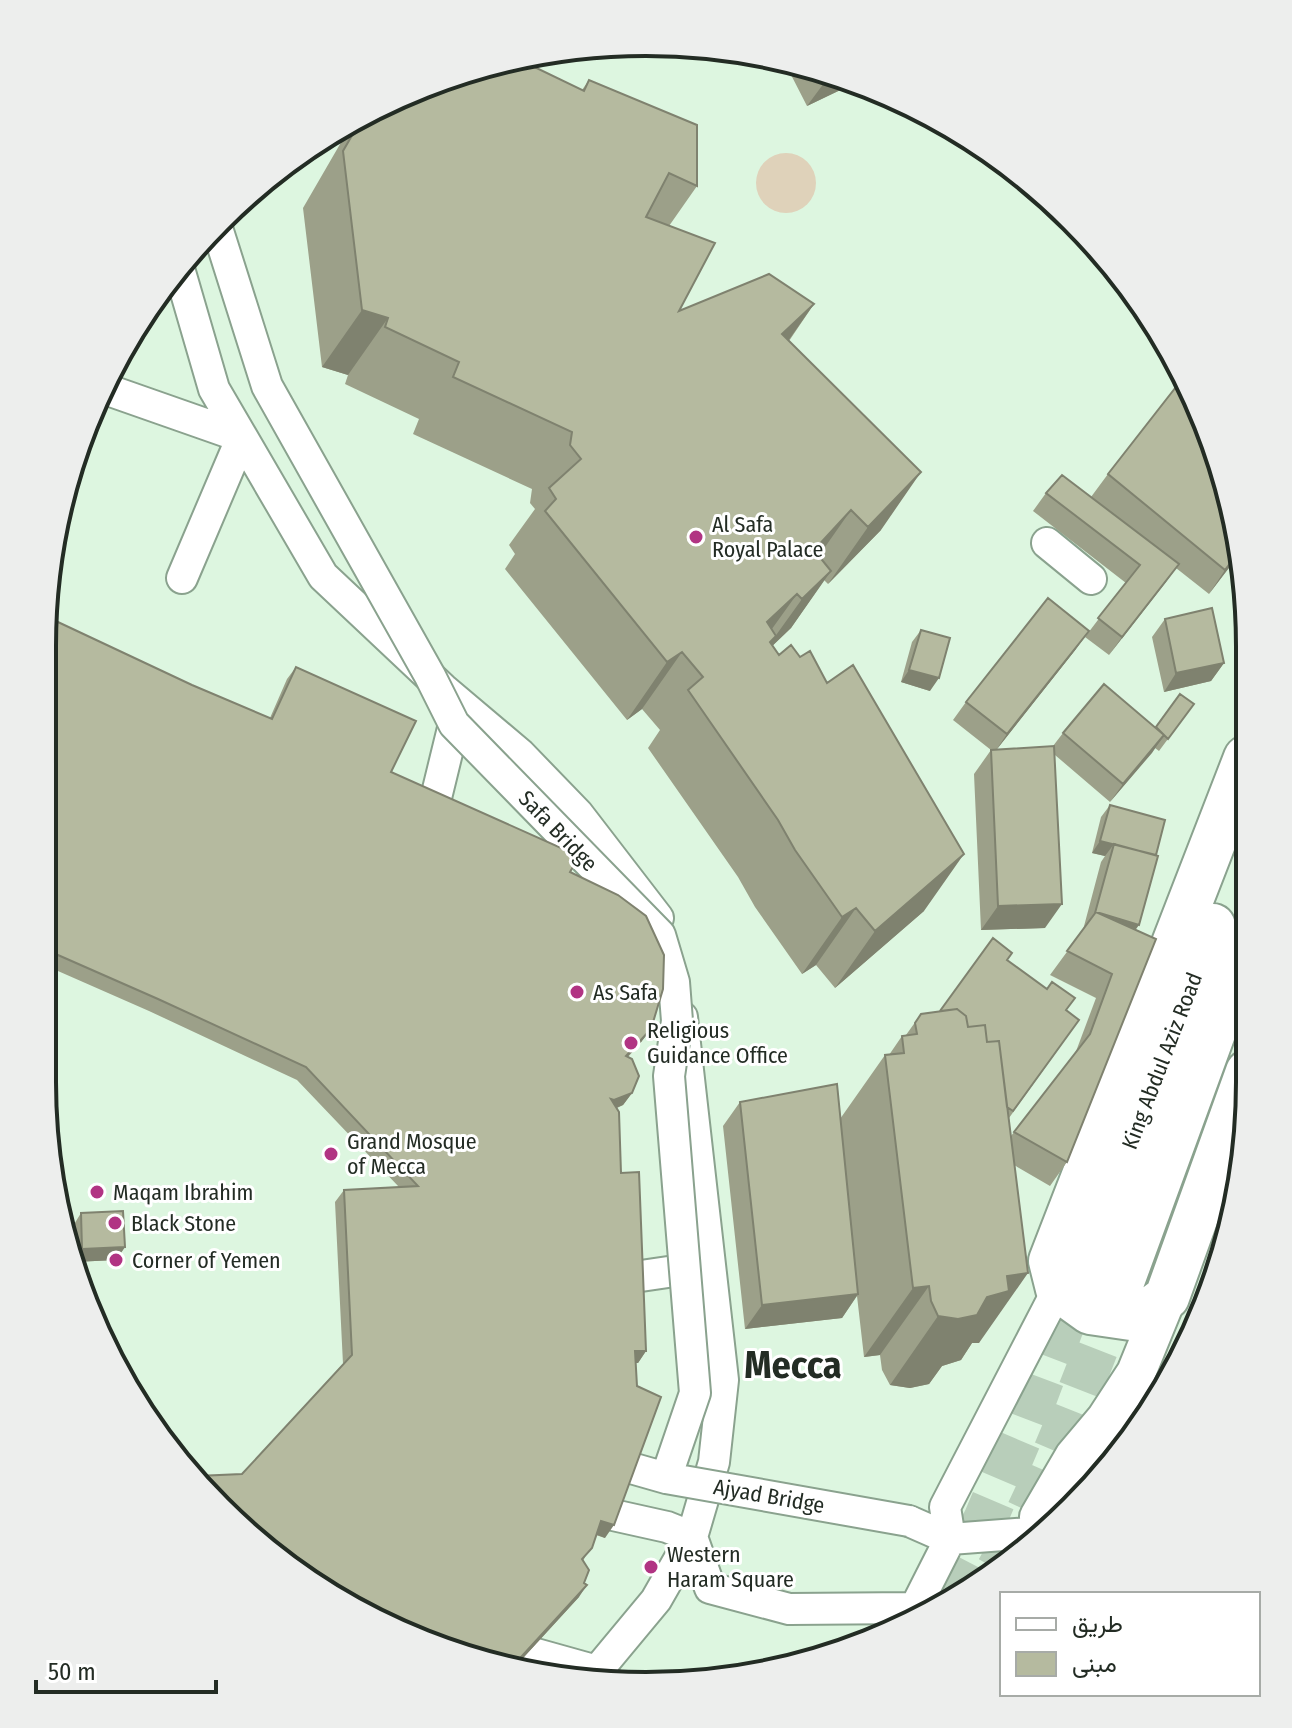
<svg xmlns="http://www.w3.org/2000/svg" width="1292" height="1728" font-family="'Fira Sans Condensed',Vazirmatn,sans-serif">
  <style>
    .green { fill: #dfd2ba }
    .lines { fill: none; stroke-linecap: round; stroke-linejoin: round }
    .highway-tunnel { stroke: #b8ceba; stroke-width: 44; stroke-dasharray: 44 22; stroke-linecap: butt }
    .minor-casing { stroke: #8aa28e; stroke-width: 34 }
    .major-casing { stroke: #8aa28e; stroke-width: 42 }
    .highway-casing { stroke: #8aa28e; stroke-width: 48 }
    .minor { stroke: #fff; stroke-width: 30 }
    .major { stroke: #fff; stroke-width: 38 }
    .highway { stroke: #fff; stroke-width: 44 }
    .minor-bridge-casing { stroke: #8aa28e; stroke-width: 34; stroke-linecap: butt }
    .minor-bridge { stroke: #fff; stroke-width: 30 }
    .wall { fill: #9ca089 }
    .shaded-wall { fill: #7f826f }
    .building { fill: #b5ba9f; stroke: #7f826f; stroke-width: 2 }
    .poi-dot { fill: #b13483; stroke: #fff; stroke-width: 3 }
    .labels { text-anchor: middle; dominant-baseline: central; stroke-width: 6; stroke-linejoin: round; paint-order: stroke }
    .poi-label { font-size: 22px; fill: #232c24; stroke: #fff; text-anchor: start }
    .street-label { font-size: 22px; fill: #232c24; stroke: #fff }
    .town-label { font-size: 38px; font-weight: bold; fill: #232c24; stroke: #fff }
    .rim { fill: none; stroke: #232c24; stroke-width: 4 }
  </style>
  <rect width="100%" height="100%" fill="#ddf6e0"/>
  <!-- green -->
  <path class="green" d="M756 183a30 30 0 1 1 60 0a30 30 0 1 1-60 0Z"/>
  <g class="lines">
    <!-- highway-tunnel -->
    <path class="highway-tunnel" d="M998 1570C1046 1485 1079 1391 1115 1301
      M944 1599 985 1520 1021 1435 1078 1284"/>
    <!-- minor casing -->
    <g class="minor-casing">
      <path id="minor" d="M180 272 214 389 323 576 443 689 520 754 578 814 658 918
        M108 390 242 437 182 578
        M1047 543 1091 579
        M434 806 454 724
        M634 1277 709 1266
        M613 1515 667 1527 692 1537 710 1588 789 1609 915 1608
        M909 1521 950 1539 1043 1532
        M911 1616 950 1539 945 1507 1058 1289
        M529 1652 597 1671 607 1680
        M597 1671 656 1600 692 1537 714 1462 723 1380 682 1017"/>
    </g>
    <!-- major casing -->
    <g class="major-casing">
      <path id="major" d="M1044 1533 1039 1517 1074 1457 1106 1419 1136 1373 1167 1297"/>
    </g>
    <!-- highway casing -->
    <g class="highway-casing">
      <path id="highway" d="M1246 758 1051 1261 1058 1289 1090 1312 1138 1319 1167 1297 1248 1072
        M1078 1284 1213 926
        M1115 1301 1247 940"/>
    </g>
    <!-- minor -->
    <use href="#minor" class="minor"/>
    <!-- major -->
    <use href="#major" class="major"/>
    <!-- highway -->
    <use href="#highway" class="highway"/>
    <!-- minor-bridge casing -->
    <g class="minor-bridge-casing">
      <path id="minor-bridge" d="M218 231 267 386 430 676 454 724 660 935 674 982 677 1021 669 1076 695 1393 666 1478
        M631 1468 666 1478 909 1521"/>
    </g>
    <!-- minor-bridge -->
    <use href="#minor-bridge" class="minor-bridge"/>
  </g>
  <!-- wall -->
  <path class="wall" d="M524 62 582 90 589 80 697 186 669 226 679 311 814 304 789 341 881 530 828 584 824 580 791 628 772 646 924 911 835 988 816 965 802 974 755 907 738 877 648 748 660 730 642 709 627 720 505 569 515 554 509 545 535 509 530 503 532 489 413 434 419 419 345 384 348 375 322 367 303 208 354 120 379 104Z
    M790 62 841 74 857 82 807 106 787 67Z
    M1204 415 1241 552 1209 594 1176 568 1109 655 1085 637 1126 583 1033 511 1046 493 1091 497 1108 474Z
    M43 615 192 685 270 718 287 679 296 667 391 772 570 872 642 1041 628 1057 632 1093 623 1105 617 1108 621 1173 646 1351 638 1363H636L605 1538 596 1535 583 1561 579 1597 513 1669 378 1624 242 1474 343 1364 335 1202 344 1190 399 1187 297 1080 149 1011 42 964Z
    M1165 619 1224 663 1211 681 1164 692 1152 637Z
    M921 630 930 691 901 682 912 642Z
    M1076 649 996 750 1053 746 1063 733 1156 727 1194 704 1159 751 1155 748 1110 802 1055 755 1045 928 981 930 974 774 991 750 953 720 966 702Z
    M1110 805 1135 930 1067 1162 1050 1186 1014 1165 979 1343H972L961 1360 942 1366 929 1384 910 1388 890 1385 882 1370 880 1355 864 1357 857 1296 842 1318 745 1329 723 1126 740 1102 840 1119 885 1055H889L902 1036 906 1035 921 1014 940 1011 1007 960 1066 1010 1062 1044 1009 1118 1011 1136 1075 1054 1096 998 1050 975 1083 930 1101 862 1105 856 1092 853 1101 817Z
    M81 1213 125 1247 116 1260 74 1262 73 1226Z
    M1138 1428 1115 1460 1104 1455 1113 1443Z"/>
  <!-- shaded-wall -->
  <path class="shaded-wall" d="M841 74 857 82 807 106 824 83Z
    M814 304 774 361 782 334Z
    M362 310 388 318 348 375 322 367Z
    M921 472 881 530 828 584 868 527Z
    M851 510 811 567 814 550Z
    M1240 550 1241 552 1209 594 1225 570Z
    M1179 564 1166 582 1109 655 1122 637Z
    M831 571 791 628 765 653 770 642 774 638 802 599Z
    M797 594 756 651 767 622Z
    M1089 631 1076 649 994 753 1007 734Z
    M682 652 642 709 627 720 667 662Z
    M1224 663 1211 681 1164 692 1176 673Z
    M909 670 939 678 930 691 901 682Z
    M1164 735 1152 753 1110 802 1123 784Z
    M1100 841 1114 844 1105 856 1092 853Z
    M964 854 924 911 835 988 875 931Z
    M1062 904 1045 928 981 930 998 906Z
    M856 908 816 965 802 974 842 917Z
    M1095 913 1139 925 1126 943Z
    M651 1029 642 1041 617 1068 626 1056Z
    M632 1093 623 1105 606 1112 614 1100Z
    M125 1247 116 1260 74 1262 82 1249Z
    M1028 1273 979 1343H972L961 1360 942 1366 929 1384 910 1388 890 1385 938 1316 987 1297 1007 1276Z
    M929 1286 880 1355 864 1357 913 1288Z
    M858 1294 842 1318 745 1329 762 1305Z
    M635 1351H646L638 1363H626Z
    M601 1521 614 1525 605 1538 592 1533Z
    M587 1585 579 1597 513 1669 511 1668Z"/>
  <!-- building -->
  <path class="building" d="M527 56 524 62 584 91 589 80 697 125V186L669 173 646 217 715 243 679 311 769 274 814 304 782 334 921 472 868 527 851 510 814 550 831 571 802 599 797 594 767 622 776 636 770 642 779 655 791 645 800 657 810 651 827 683 853 665 964 854 875 931 856 908 842 917 795 850 778 820 688 690 703 677 682 652 667 662 545 511 556 499 549 488 581 459 570 445 572 432 453 377 459 362 385 327 388 318 362 310 343 151 365 113 379 104 490 62Z
    M816 69 841 74 824 83Z
    M1183 378 1204 415 1240 550 1225 570 1108 474Z
    M1062 475 1179 564 1122 637 1098 618 1140 565 1046 493Z
    M1048 598 1089 631 1007 734 966 702Z
    M1212 608 1224 663 1176 673 1165 619Z
    M43 615 192 685 272 719 296 667 416 721 391 772 579 856 570 872 618 895 646 916 664 955 663 989 651 1029 626 1056 632 1059 639 1076 632 1093 614 1100 611 1099 619 1112 621 1173 639 1172 646 1351H635L637 1386 661 1397 614 1525 601 1521 592 1548 582 1559 589 1570 584 1583 587 1585 511 1668 378 1624 247 1536 198 1476 242 1474 352 1355 344 1190 418 1186 306 1067 158 999 42 948Z
    M921 630 950 638 939 678 909 670Z
    M1104 684 1164 735 1123 784 1063 733Z
    M1180 694 1194 704 1168 739 1156 727Z
    M1054 746 1062 904 998 906 991 750Z
    M1110 805 1165 820 1156 855 1100 841Z
    M1114 844 1158 856 1139 925 1096 912 1095 913Z
    M1096 912 1156 939 1067 1162 1014 1132 1090 1034 1112 974 1067 951Z
    M993 938 1012 953 1007 960 1047 989 1052 982 1075 998 1066 1010 1079 1020 1013 1111 1007 1107 999 1041 987 1042 985 1025 968 1027 966 1016 957 1009 940 1011Z
    M957 1009 966 1016 968 1027 985 1025 987 1042 999 1041 1028 1273 1007 1276 1009 1291 987 1297 977 1315 958 1319 938 1316 931 1301 929 1286 913 1288 885 1055 904 1053 902 1036 917 1034 915 1023 921 1014Z
    M837 1084 858 1294 762 1305 740 1102Z
    M123 1211 125 1247 82 1249 81 1213Z
    M60 1217H66V1221L60 1222Z
    M1134 1426 1138 1428 1123 1448 1113 1443Z"/>
  <!-- markers -->
  <g class="poi-dot">
    <circle cx="696" cy="537" r="8"/>
    <circle cx="577" cy="992" r="8"/>
    <circle cx="631" cy="1043" r="8"/>
    <circle cx="331" cy="1154" r="8"/>
    <circle cx="97" cy="1192" r="8"/>
    <circle cx="115" cy="1223" r="8"/>
    <circle cx="116" cy="1260" r="8"/>
    <circle cx="651" cy="1567" r="8"/>
  </g>
  <g class="labels">
    <!-- poi labels -->
    <g class="poi-label">
      <text x="712" y="524">Al Safa<tspan x="712" dy="25">Royal Palace</tspan></text>
      <text x="593" y="992">As Safa</text>
      <text x="647" y="1030">Religious<tspan x="647" dy="25">Guidance Office</tspan></text>
      <text x="347" y="1141">Grand Mosque<tspan x="347" dy="25">of Mecca</tspan></text>
      <text x="113" y="1192">Maqam Ibrahim</text>
      <text x="131" y="1223">Black Stone</text>
      <text x="132" y="1260">Corner of Yemen</text>
      <text x="667" y="1554">Western<tspan x="667" dy="25">Haram Square</tspan></text>
    </g>
    <!-- street labels -->
    <g class="street-label">
      <text transform="translate(558 831) rotate(46)">Safa Bridge</text>
      <text transform="translate(1162 1061) rotate(-69)">King Abdul Aziz Road</text>
      <text transform="translate(769 1496) rotate(10)">Ajyad Bridge</text>
    </g>
    <!-- town labels -->
    <g class="town-label">
      <text x="793" y="1365">Mecca</text>
    </g>
  </g>
  <!-- crop -->
  <path d="M0 0H1292V1728H0ZM646 56H646A590 590 0 0 1 1236 646V1082A590 590 0 0 1 646 1672H646A590 590 0 0 1 56 1082V646A590 590 0 0 1 646 56Z" fill="#edeeed" fill-rule="evenodd"/>
  <path class="rim" d="M646 56H646A590 590 0 0 1 1236 646V1082A590 590 0 0 1 646 1672H646A590 590 0 0 1 56 1082V646A590 590 0 0 1 646 56Z"/>
  <!-- legend -->
  <rect x="1000" y="1592" width="260" height="104" fill="#ffffff" stroke="#a7aba7" stroke-width="2"/>
  <rect x="1016" y="1618" width="40" height="12" fill="#ffffff" stroke="#a7aba7" stroke-width="2"/>
  <text x="1072" y="1632" font-size="24" fill="#232c24">طريق</text>
  <rect x="1016" y="1652" width="40" height="24" fill="#b5ba9f" stroke="#a7aba7" stroke-width="2"/>
  <text x="1072" y="1672" font-size="24" fill="#232c24">مبنى</text>
  <!-- scale -->
  <path d="M36 1680v12h180v-12" fill="none" stroke="#232c24" stroke-width="4"/>
  <text x="48" y="1680" font-size="24" fill="#232c24" stroke="#ffffff" stroke-width="6" paint-order="stroke">50 m</text>
</svg>
